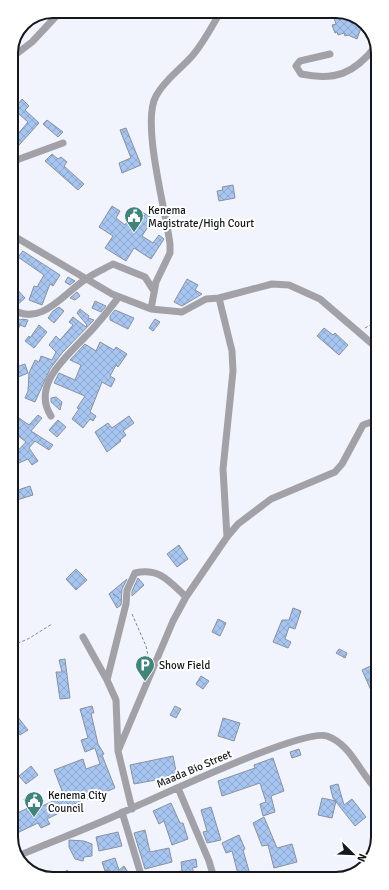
<svg xmlns="http://www.w3.org/2000/svg" width="389" height="890" font-family="Signika,sans-serif">
  <style>
    .building { fill: url(#building-cross-hatch); stroke: #89919d }
    .lines { fill: none; stroke-linecap: round; stroke-linejoin: round }
    .path { stroke: #84868d; stroke-width: 1; stroke-dasharray: 3 2; stroke-linecap: butt }
    .minor { stroke: #a2a1a7; stroke-width: 7 }
    .labels { text-anchor: middle; dominant-baseline: central; stroke-width: 4; stroke-linejoin: round; paint-order: stroke }
    .poi-label { font-size: 11px; fill: #15171c; stroke: #fff; text-anchor: start }
    .street-label { font-size: 11px; fill: #15171c; stroke: #fff }
    .rim { fill: none; stroke: #15171c; stroke-width: 2 }
  </style>
  <defs>
    <pattern id="building-cross-hatch" width="8" height="8" patternUnits="userSpaceOnUse"><rect width="8" height="8" fill="#a7c5f1"/><path d="M0 0l8 8M0 8l8-8" fill="none" stroke="#8fa8ce"/></pattern>
  </defs>
  <rect width="100%" height="100%" fill="#f2f4fd"/>
  <!-- building -->
  <path class="building" d="M346 14 348 20 351 19 352 22 358 20 361 28 357 39 348 35 345 36 344 33 338 35 337 32 335 33 332 25 336 24 334 18Z
    M22 99 29 106 25 110 39 123 11 154V142L28 122 11 107 15 100 19 103Z
    M47 120 63 132 58 137 43 124Z
    M126 128 141 165 122 173 119 163 131 158 120 130Z
    M52 154 58 159 61 157 67 162 64 166 84 184 78 190 45 161Z
    M233 185 235 198 219 201 217 191 223 190 222 187Z
    M112 206 120 211 116 218 125 225 136 208 153 219 142 236 153 243 159 235 164 239 151 259 134 248 126 261 105 248 113 236 99 227Z
    M23 251 60 275 53 286 50 284 42 305 29 300 34 286 37 287 44 275 18 257Z
    M68 277 75 281 70 285 65 282Z
    M187 279 198 285 195 290 202 294 182 306 174 302Z
    M12 284 25 298 16 306 12 304Z
    M77 292 80 296 75 300 70 298Z
    M95 301 106 306 101 312 92 308Z
    M59 307 64 311 54 323 48 318 53 311Z
    M80 309 89 316 88 318 94 320 62 353 50 369 35 402 25 398 28 391 29 373 35 360 39 362 41 356 52 360 56 352 49 345 56 336 60 340 73 325 69 322 73 317 86 327 87 325 77 313Z
    M115 310 134 318 128 329 110 320V316Z
    M12 316 21 320 22 319 28 320 25 327 20 325 16 334 12 332Z
    M155 319 160 322 153 331 149 328Z
    M39 325 47 332 34 348 25 341 29 336 30 338Z
    M324 328 333 335 335 333 348 345 339 355 317 336Z
    M100 342 114 350 116 347 127 354 118 367 116 365 110 376 115 379 111 387 102 382 90 412 96 416 93 421 90 419 83 428 72 419 79 409 77 408 85 396 54 383 59 373 75 380 81 365 70 360 85 344 96 351Z
    M12 360 19 366 25 364 28 373 18 377Z
    M56 397 62 402 60 410 51 402V398Z
    M12 413 29 425 38 415 42 418 31 431 53 445 49 450 35 441 29 448 38 461 32 465 28 459 12 466V457L26 442 12 431Z
    M129 416 134 423 123 431 126 435 120 440 121 441 107 452 95 432 108 423 112 428Z
    M58 420 66 427 57 437 49 430Z
    M30 486 33 495 17 500 15 491Z
    M179 545 188 559 177 567 167 554Z
    M76 569 87 580 76 590 66 579Z
    M138 578 144 585 132 596V591Z
    M127 579 122 589 121 605 117 608 109 594Z
    M293 608 301 611 295 629 289 627 285 639 291 642 288 648 273 642 282 620H289Z
    M218 619 226 623 220 636 212 632Z
    M339 649 347 653 345 658 336 653Z
    M65 659 70 698 60 699 56 672H62L59 660Z
    M377 663 378 706 362 670Z
    M201 676 209 681 203 689 196 684Z
    M92 706 94 713H91L98 744 104 754 102 755 115 788 60 810 61 812 47 819 50 824 41 828 38 823 13 835V815L28 808 24 799 36 793 42 806 64 796 54 770 83 759 86 769 100 764 95 748 85 752 81 740 88 738 80 709Z
    M175 706 181 709 176 718 170 715Z
    M13 711 28 730 20 735 13 725Z
    M223 718 240 723 234 741 218 736Z
    M299 749 301 755 292 758 290 752Z
    M173 756 177 776 134 784 130 765Z
    M273 758 284 791 271 796 275 812 263 816 260 804 266 802 260 783 222 796 218 781 255 768 254 765Z
    M31 766 38 775 26 784 19 776Z
    M338 784 344 805 352 799 366 817 355 826 333 798 330 786Z
    M322 798 336 801 332 818 318 815Z
    M171 803 180 823H183L188 839 172 845 164 821 159 824 153 811Z
    M211 807 221 840 207 843 203 832 207 831 201 810Z
    M264 817 277 848 292 844 297 862 274 868 268 845 262 846 253 823Z
    M145 830 150 852 169 848 172 862 145 869 134 833Z
    M118 832 122 846 99 851 96 837Z
    M239 835 245 849 243 850 249 871 238 874 232 851 226 853 222 843Z
    M69 840 84 841 92 844V856L84 857 83 861 75 859 69 847Z
    M115 858 119 870 124 866 129 874 122 878H114L109 870 105 871 102 862Z
    M196 859 197 867 192 868 197 878H158V875L182 871 181 862Z
    M67 870 74 879H57Z"/>
  <g class="lines">
    <!-- path -->
    <path class="path" d="M365 328 374 323 376 319
      M113 594 119 598
      M132 614 146 646 149 660
      M13 645 28 639 52 624"/>
    <!-- minor -->
    <path class="minor" d="M330 54 300 61 296 66 301 74C335 81 354 74 376 46
      M11 58 32 42 61 11
      M11 162 63 143
      M12 235 112 294 151 309 182 312 206 299 219 298 272 284 289 285 320 299 377 348
      M219 298 232 351 233 371 223 469 227 537
      M12 309C41 328 65 292 86 279 94 273 104 269 113 264L145 277 154 291
      M151 309 156 282 170 253V244C166 211 141 123 156 96 165 79 181 69 193 55 204 42 212 26 221 11
      M51 416C31 385 67 356 86 336 98 324 108 311 118 298
      M83 637 107 680
      M118 751 173 621 186 597 227 537 238 524 271 499 335 472 342 464 363 425 377 420
      M178 788 209 861 214 878
      M132 809 118 751 116 700 107 680 126 604 127 590 135 573C159 567 170 582 186 597
      M122 812 142 878
      M18 856C55 840 95 826 132 808 163 795 303 728 327 736 351 744 360 774 378 791"/>
  </g>
  <!-- icons -->
  <defs>
    <g id="civic-pin" transform="scale(1)"><path d="M0 17L-7.5 6A9.5 9.5 0 1 1 7.5 6Z" fill="#3f857c" stroke="#fff"/><path d="M-.6-6.5H3V-4.5H.6V-3L4-1V1h2V6H-6V1h2V-1L-.6-3ZM-1.2 2.5V6h2.4V2.5Z" fill="#fff"/></g>
    <g id="parking-pin" transform="scale(1)"><path d="M0 17L-7.5 6A9.5 9.5 0 1 1 7.5 6Z" fill="#3f857c" stroke="#fff"/><path d="M-3.5-5.5H1a3.5 3.5 0 0 1 0 7H-1V5.5H-3.5ZM-1-3.4V-.6H.8a1.4 1.4 0 0 0 0-2.8Z" fill="#fff"/></g>
  </defs>
  <g fill-rule="evenodd">
    <use href="#civic-pin" x="134" y="216"/>
    <use href="#parking-pin" x="145" y="665"/>
    <use href="#civic-pin" x="34" y="801"/>
  </g>
  <g class="labels">
    <!-- poi labels -->
    <g class="poi-label">
      <text x="148" y="210">Kenema<tspan x="148" dy="13">Magistrate/High Court</tspan></text>
      <text x="159" y="665">Show Field</text>
      <text x="48" y="795">Kenema City<tspan x="48" dy="13">Council</tspan></text>
    </g>
    <!-- street labels -->
    <g class="street-label">
      <text transform="translate(194 769) rotate(-23)">Maada Bio Street</text>
    </g>
  </g>
  <!-- crop -->
  <path d="M0 0H389V890H0ZM53 18H336A35 35 0 0 1 371 53V837A35 35 0 0 1 336 872H53A35 35 0 0 1 18 837V53A35 35 0 0 1 53 18Z" fill="#fff" fill-rule="evenodd"/>
  <path class="rim" d="M53 18H336A35 35 0 0 1 371 53V837A35 35 0 0 1 336 872H53A35 35 0 0 1 18 837V53A35 35 0 0 1 53 18Z"/>
  <!-- north arrow -->
  <g transform="translate(353 854) rotate(113)" stroke="#ffffff" stroke-width="3" paint-order="stroke">
  <path d="M0-3L7 15L0 10L-7 15Z" fill="#15171c"/>
  <text y="-6" font-size="11" font-weight="bold" text-anchor="middle" fill="#15171c">N</text>
  </g>
</svg>
